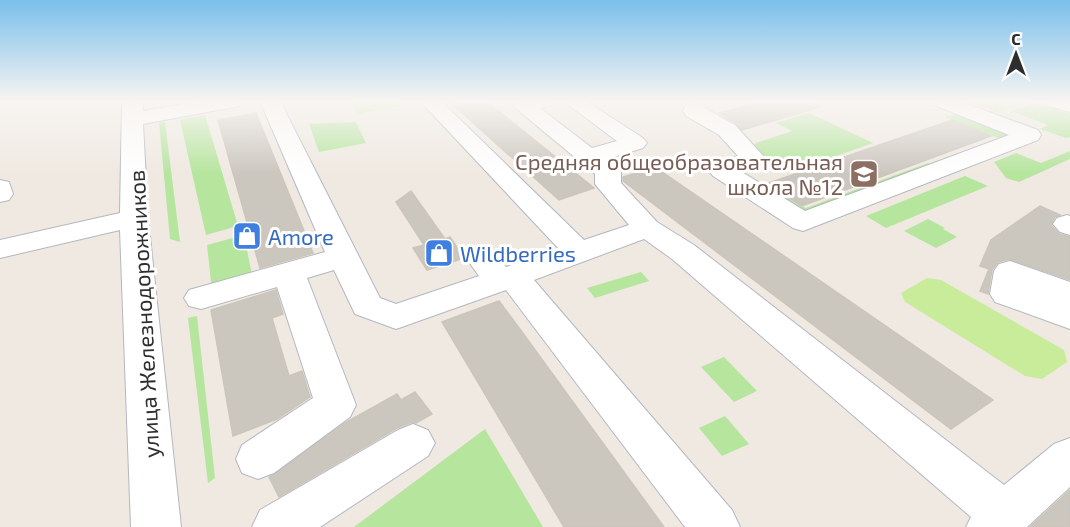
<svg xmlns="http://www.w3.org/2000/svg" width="1070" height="527" font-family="'Exo 2',sans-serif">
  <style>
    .green { fill: #b6e59e }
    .pitch { fill: #c9ec9a }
    .building { fill: #cbc7bf; stroke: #cbc5ba; stroke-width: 1.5 }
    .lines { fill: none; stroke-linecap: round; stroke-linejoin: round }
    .minor-casing { stroke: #b4b7c1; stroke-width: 2 }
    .minor { fill: #fff; fill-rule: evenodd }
    .labels { text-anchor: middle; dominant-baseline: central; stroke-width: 6; stroke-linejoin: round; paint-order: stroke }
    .education-label { font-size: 22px; fill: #785e54; stroke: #fff; text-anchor: end }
    .shop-label { font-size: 22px; fill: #366cbe; stroke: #fff; text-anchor: start }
    .street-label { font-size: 22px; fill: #2e2e2e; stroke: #fff }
  </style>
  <rect width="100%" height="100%" fill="#efe9e1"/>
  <!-- green -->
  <path class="green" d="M1037 103 1070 114V137L1066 138 1040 129 1048 125 1011 111Z
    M809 113 873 143 791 172 752 148 756 143 792 131 776 123Z
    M956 114 1013 135 1001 139 945 117Z
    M205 115 238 226 206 235 180 120Z
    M165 122 180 242 170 239 159 123Z
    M356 122 366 143 319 152 309 124Z
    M1070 151V159L1019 182 1006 178 994 162 1016 153 1041 163Z
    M928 163 934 166 803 213 752 185 762 182 797 204 806 208Z
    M965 176 988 186 886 228 866 216Z
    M928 219 945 228 943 229 957 237 936 248 904 231Z
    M244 235 253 280 212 291 207 245Z
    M641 272 649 281 595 298 587 288Z
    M197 316 215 478 208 483 188 318Z
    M724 357 757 391 734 402 701 367Z
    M725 416 749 444 722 456 699 428Z
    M485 429 543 527H354Z"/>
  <!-- pitch -->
  <path class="pitch" d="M350 101H401L404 105 358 114Z
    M967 101H1030L997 112Z
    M927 278 941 280 1064 350 1067 362 1042 379 1025 376 905 302 901 293Z"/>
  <!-- building -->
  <path class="building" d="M449 101H486L594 188 559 200Z
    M765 101H819L820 107 742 130 736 123 719 113Z
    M256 113 313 253 260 268 218 120Z
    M952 120 991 136 802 206 766 184Z
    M655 167 993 400 951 429 623 181V177Z
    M411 191 445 239 450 237 464 258 427 270 413 248 424 245 396 202Z
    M1040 206 1060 215 1055 217 1051 225 1059 234 1070 237V280L1009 259 998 262 992 270 988 294 980 291 989 269 980 266 991 240Z
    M276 290 283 314 272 318 289 376 302 371 310 397 277 419 233 436 211 310Z
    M499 301 522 332 664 527H564L442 322Z
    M415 392 432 414 416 423 412 422 397 428 279 497 269 477 345 423 397 394 401 400Z
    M1070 490V527H1030Z"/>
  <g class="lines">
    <!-- minor casing -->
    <g class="minor-casing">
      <path id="minor" d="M122 101H142L143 111 201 101H244L241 105 234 107 143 124 148 218 181 527H131L120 230 0 258V240L120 213Z
        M260 101H280L380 298 396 304 479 276 466 258 471 251C489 246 495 253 506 267L559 249 420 101H441L584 240 629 225 595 184V174L513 106 519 101H555L552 105 540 108 592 148 617 141 563 101H586L643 138 647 143 643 148 607 159 621 172V183L657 222 694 245 1004 485 1054 444 1070 438V487L1027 527H966L971 517 672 259 644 239 534 280 732 510 740 527H685L506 290 396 329 355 314 334 270 307 278 356 405 350 417 274 473 258 479 242 473 236 459 242 445 313 398 277 287 201 309 189 306 184 298 189 290 325 252Z
        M688 101H702L705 108 735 125 766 159 763 164 742 172 805 211 1009 135 934 105 931 101H959L1038 130 1041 135 1038 140 803 231 793 228 713 176 709 171 713 166 738 156 719 135 686 116 683 111Z
        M1043 101H1070V112L1046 105Z
        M0 180 9 182 13 194 9 200 0 202Z
        M1067 215 1070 216V235L1060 232 1053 224 1057 218Z
        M1010 261 1070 282V329L995 302 990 294 994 271 999 264Z
        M413 424 428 430 435 443 428 456 320 527H252L260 510 398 430Z"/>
    </g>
    <!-- minor -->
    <use href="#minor" class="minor"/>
  </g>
  <!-- sky -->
  <linearGradient id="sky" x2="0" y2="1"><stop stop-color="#7abfeb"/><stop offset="0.58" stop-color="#f8f5f2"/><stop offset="1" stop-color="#f8f5f2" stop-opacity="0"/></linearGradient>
  <rect width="1070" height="174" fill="url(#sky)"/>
  <!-- icons -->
  <defs>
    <g id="school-square" transform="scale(1.5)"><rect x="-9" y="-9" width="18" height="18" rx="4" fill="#8d6e63" stroke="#fff"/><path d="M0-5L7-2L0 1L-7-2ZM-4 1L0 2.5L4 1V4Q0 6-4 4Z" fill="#fff"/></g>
    <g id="shop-square" transform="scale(1.5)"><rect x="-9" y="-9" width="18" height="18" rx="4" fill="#3f7fe0" stroke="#fff"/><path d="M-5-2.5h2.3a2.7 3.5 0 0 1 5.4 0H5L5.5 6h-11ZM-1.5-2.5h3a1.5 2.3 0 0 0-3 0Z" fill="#fff"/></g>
  </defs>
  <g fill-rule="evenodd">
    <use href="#school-square" x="864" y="174"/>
    <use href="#shop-square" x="247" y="236"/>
    <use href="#shop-square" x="439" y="253"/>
  </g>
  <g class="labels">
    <!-- education labels -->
    <g class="education-label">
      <text x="843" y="161">Средняя общеобразовательная<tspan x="843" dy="25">школа №12</tspan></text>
    </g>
    <!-- shop labels -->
    <g class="shop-label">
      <text x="268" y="236">Amore</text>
      <text x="460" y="253">Wildberries</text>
    </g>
    <!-- street labels -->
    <g class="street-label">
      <text transform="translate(143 314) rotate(-93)">улица Железнодорожников</text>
    </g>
  </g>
  <!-- north arrow -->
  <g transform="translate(1016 54)" stroke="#ffffff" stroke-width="4.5" paint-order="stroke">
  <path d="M0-4.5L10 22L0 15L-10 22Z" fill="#2e2e2e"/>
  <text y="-9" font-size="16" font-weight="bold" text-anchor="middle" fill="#2e2e2e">С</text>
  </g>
</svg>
